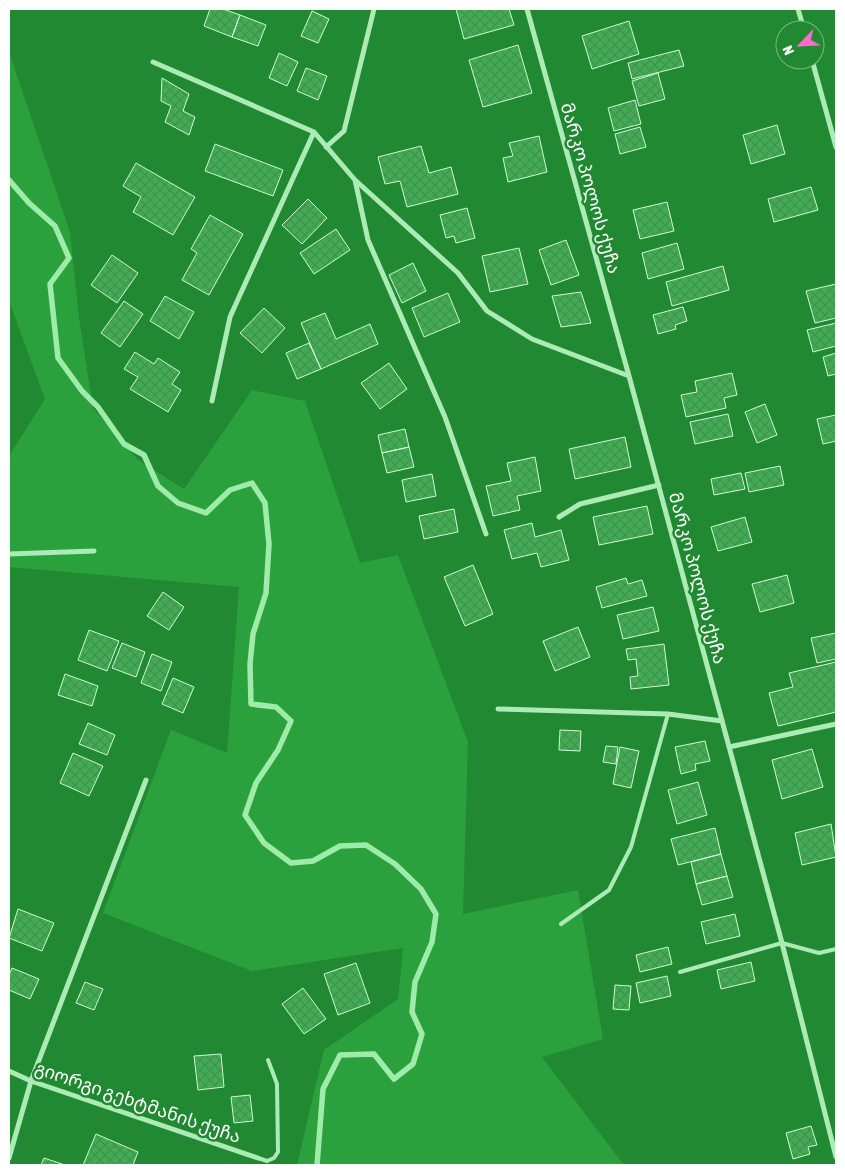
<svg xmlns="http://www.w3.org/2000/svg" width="845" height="1174" font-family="'Asap Condensed','Noto Sans Georgian',sans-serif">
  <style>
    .grass { fill: #2aa13d }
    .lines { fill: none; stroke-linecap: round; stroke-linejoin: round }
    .stream { stroke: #9fecaa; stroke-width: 5.5 }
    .building { fill: url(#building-cross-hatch); stroke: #d0f8d7 }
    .service { stroke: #acebb6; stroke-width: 4 }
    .minor { stroke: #acebb6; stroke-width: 5 }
    .labels { text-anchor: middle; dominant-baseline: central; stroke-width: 5; stroke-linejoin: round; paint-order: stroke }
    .street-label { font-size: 18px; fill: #fff; stroke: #208932 }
  </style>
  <defs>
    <pattern id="building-cross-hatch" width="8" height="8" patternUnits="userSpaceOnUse" patternTransform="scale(1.25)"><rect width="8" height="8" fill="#41ad52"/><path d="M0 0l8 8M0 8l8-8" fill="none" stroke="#449050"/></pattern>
  </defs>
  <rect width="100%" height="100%" fill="#208932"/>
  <!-- grass -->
  <path class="grass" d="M9 52 70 232 79 318 93 408 138 460 184 489 252 390 305 401 360 563 398 555 468 742 463 914 578 890 603 1039 542 1057 624 1165H297L324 1050 398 999 403 948 252 971 103 913 171 730 227 753 239 587 9 567V456L45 399 9 301Z"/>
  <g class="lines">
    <!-- stream -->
    <path class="stream" d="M9 180 29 203 55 226 69 258 50 284 58 358 82 391 98 407 124 444 144 455 158 486 178 503 206 513 230 490 252 483 265 503 269 544 266 593 253 634 250 664 251 704 276 707 291 721 278 750 256 783 245 815 264 843 291 863 313 861 340 846 366 845 395 864 421 889 436 914 432 942 415 982 412 1012 422 1034 413 1064 394 1079 374 1054 340 1055 323 1089 317 1165"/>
  </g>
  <!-- building -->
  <path class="building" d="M210 9H223L240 15 232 37 204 26Z
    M456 9H509L514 25 464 39Z
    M312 11 329 19 318 43 301 36Z
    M240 15 266 25 258 46 232 37Z
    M629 21 639 54 592 69 582 36Z
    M518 45 532 93 483 107 469 60Z
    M679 50 684 66 632 79 628 63Z
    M279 53 298 62 287 86 269 78Z
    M306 68 327 76 318 100 297 91Z
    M658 73 665 99 639 106 632 81Z
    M162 78 189 94 183 111 195 117 189 135 165 122 171 106 161 101Z
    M635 100 641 124 614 131 608 108Z
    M777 125 785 154 751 164 743 135Z
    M640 127 646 147 620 154 615 134Z
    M539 136 547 172 508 182 503 158 513 156 509 143Z
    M215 144 283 170 273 196 205 171Z
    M421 146 429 173 451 167 458 194 407 207 400 181 385 184 378 157Z
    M136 163 195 197 173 235 133 212 141 197 123 186Z
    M811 187 818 210 774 222 768 199Z
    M308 199 327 218 302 244 282 225Z
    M667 202 674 231 640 239 633 210Z
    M467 208 475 238 456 243 454 236 446 238 440 215Z
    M210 215 243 234 209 295 182 280 197 253 191 249Z
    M336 229 350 250 314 274 300 253Z
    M566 240 579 275 551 285 539 250Z
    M677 243 684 269 648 279 642 253Z
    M519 248 528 284 490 292 482 256Z
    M112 255 138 273 117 303 91 285Z
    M413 263 426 291 402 303 389 275Z
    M723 266 729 290 672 306 666 282Z
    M836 284V318L815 323 806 291Z
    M581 292 591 323 561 327 552 296Z
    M448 293 460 322 424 337 412 308Z
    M165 296 194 312 179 339 150 321Z
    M124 301 143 314 120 347 101 333Z
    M683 307 687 321 675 325 676 329 658 334 653 315Z
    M264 308 285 328 262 353 240 333Z
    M325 313 336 339 370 324 378 344 321 369 301 323Z
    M836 323V346L813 352 807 330Z
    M309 343 321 369 297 379 286 353Z
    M135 352 154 364 158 358 180 372 172 384 181 390 168 412 130 389 138 377 124 369Z
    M836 353V374L828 376 823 357Z
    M389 363 407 389 380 409 361 383Z
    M732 373 737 395 724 398 726 408 686 417 681 395 697 392 695 381Z
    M765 404 777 435 757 443 745 412Z
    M728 414 733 436 695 444 690 422Z
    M836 415V441L823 444 817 419Z
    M405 429 409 447 382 453 378 435Z
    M625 437 631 467 575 479 569 449Z
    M409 447 414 467 387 473 382 453Z
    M535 457 541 491 517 496 520 510 493 516 486 486 511 481 507 463Z
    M780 466 784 485 749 492 745 473Z
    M741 473 745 489 714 495 711 479Z
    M432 474 436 496 406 502 402 480Z
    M647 506 653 534 599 545 593 517Z
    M454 509 458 532 424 539 419 516Z
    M745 517 752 542 718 551 711 527Z
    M532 523 535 537 561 530 569 560 541 567 537 553 512 559 504 530Z
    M473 565 493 614 465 626 444 577Z
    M787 575 794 603 760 612 752 584Z
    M626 578 628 584 642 580 647 596 602 608 596 587Z
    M163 592 184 607 169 630 147 616Z
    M653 607 659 631 623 639 617 615Z
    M578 627 590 657 555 671 543 641Z
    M89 630 119 641 107 671 78 660Z
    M836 633V659L817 663 811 638Z
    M122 643 145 652 136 677 112 668Z
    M664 644 669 685 631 689 630 677 638 676 636 659 628 660 626 649Z
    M152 654 172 662 161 691 141 683Z
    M836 662V712L778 726 769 693 793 687 789 673Z
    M65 674 98 686 92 706 58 695Z
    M173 678 194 687 183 713 162 704Z
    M88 723 115 735 107 755 79 744Z
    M560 730 581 731 580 751 559 750Z
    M705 741 710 761 695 764 696 770 681 774 675 747Z
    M606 746 618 747 616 764 603 762Z
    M620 747 639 751 631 788 613 784Z
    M812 749 823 787 782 799 772 760Z
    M73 753 103 766 89 796 60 783Z
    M698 782 707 815 677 824 668 790Z
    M831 824 836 857 802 865 795 833Z
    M715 828 721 854 678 865 671 839Z
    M721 854 727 876 696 884 691 862Z
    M727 876 733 897 702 905 696 884Z
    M18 909 54 923 42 951 9 938Z
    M735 914 740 936 706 944 701 922Z
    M668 947 672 964 640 972 636 955Z
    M751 962 755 981 721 989 717 970Z
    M356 963 370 1003 338 1015 324 974Z
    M12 968 39 979 30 999 9 990V975Z
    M667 976 671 996 640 1003 636 983Z
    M85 982 103 989 94 1010 76 1003Z
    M615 985 631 986 629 1010 613 1009Z
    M303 988 326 1019 304 1034 282 1004Z
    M221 1054 224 1087 198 1090 194 1056Z
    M250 1095 253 1121 234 1123 231 1097Z
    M811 1126 817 1145 808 1147 810 1154 793 1159 786 1133Z
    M96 1134 138 1152 133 1165H83Z
    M44 1158 65 1165H41Z"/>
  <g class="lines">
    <!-- service -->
    <path class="service" d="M561 924 609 890 631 847 668 714
      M680 972 782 943 819 953 836 949
      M258 1158 267 1161 274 1158 278 1152 277 1084 268 1060"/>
    <!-- minor -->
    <path class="minor" d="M527 9 629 376 782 943 836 1157
      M798 9 804 30
      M812 60 836 147
      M153 62 314 132 355 180 458 273 487 311 532 339 629 376
      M326 147 344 131 374 9
      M355 180 368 240 445 417 486 534
      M212 401 230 317 314 132
      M559 517 580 504 659 485
      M9 554 94 551
      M498 709 668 714 722 721
      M729 747 836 724
      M9 1071 31 1081 258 1158
      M9 1158 31 1081 146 780"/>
  </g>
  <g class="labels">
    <!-- street labels -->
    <g class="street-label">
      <text transform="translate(591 188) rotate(74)">მარკო პოლოს ქუჩა</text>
      <text transform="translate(698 578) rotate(75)">მარკო პოლოს ქუჩა</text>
      <text transform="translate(138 1102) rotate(19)">გიორგი გეხტმანის ქუჩა</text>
    </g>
  </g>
  <!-- border -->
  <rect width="845" height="1174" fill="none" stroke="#ffffff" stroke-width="20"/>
  <!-- north arrow -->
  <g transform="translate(800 45) rotate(245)"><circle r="24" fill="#208932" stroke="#79b884"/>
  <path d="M0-4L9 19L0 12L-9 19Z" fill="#f86dcb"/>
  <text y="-8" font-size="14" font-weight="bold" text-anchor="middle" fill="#ffffff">N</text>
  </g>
</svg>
